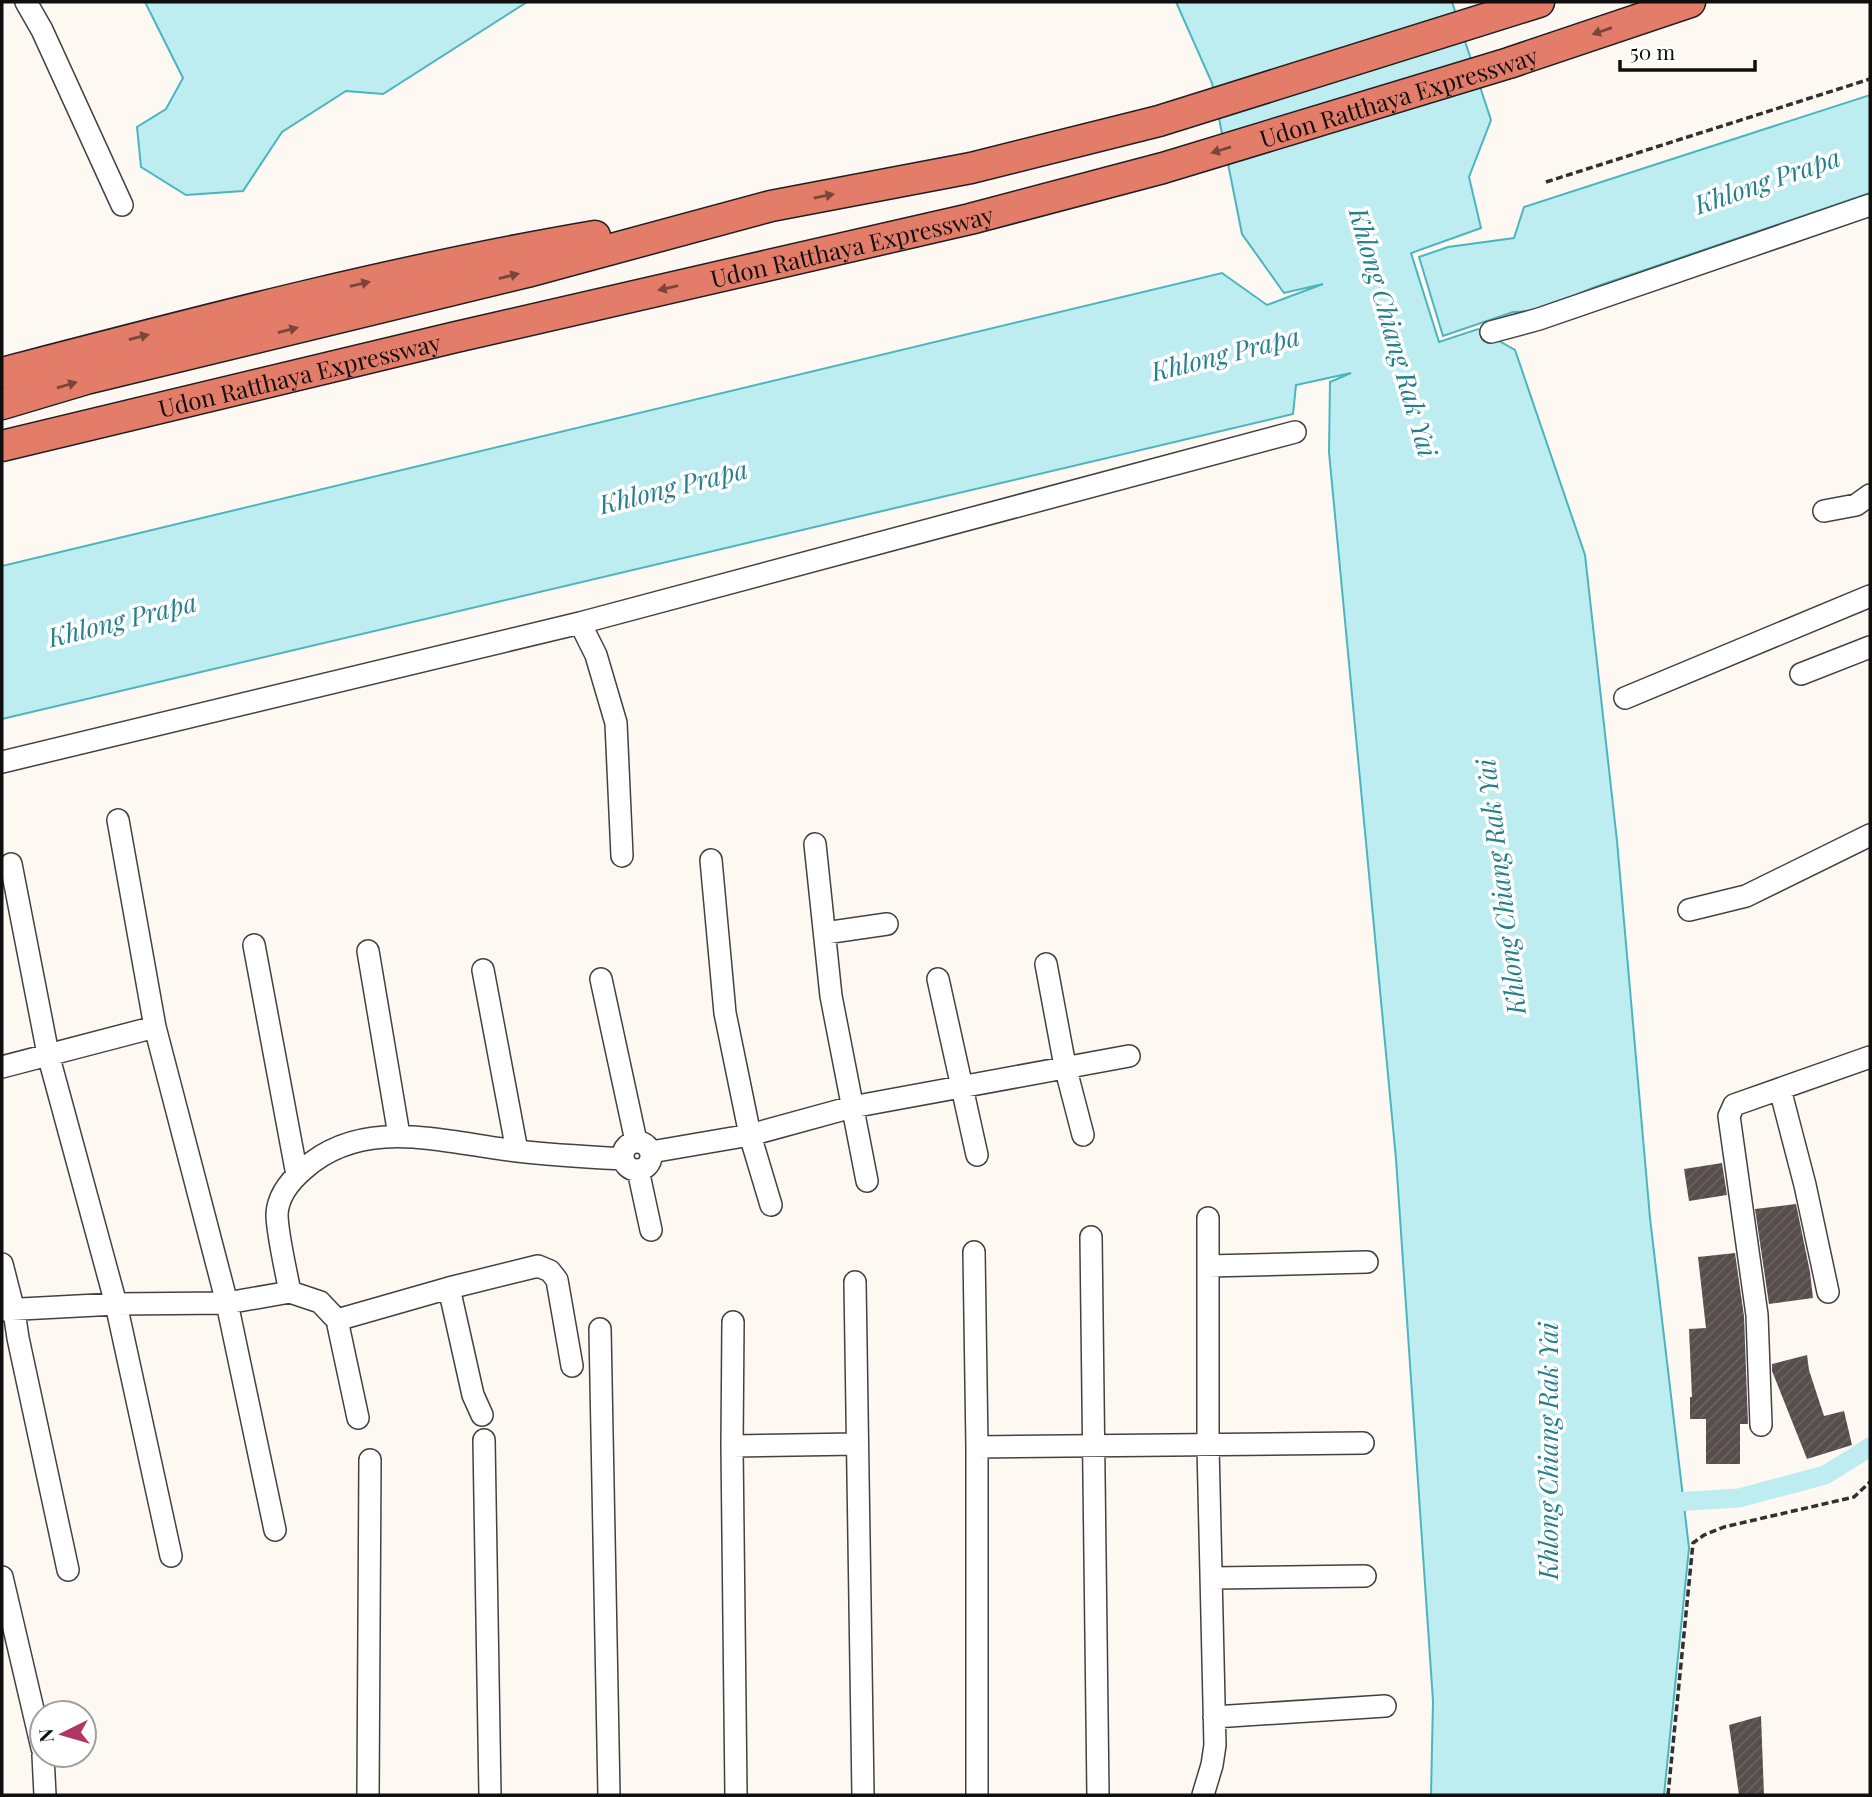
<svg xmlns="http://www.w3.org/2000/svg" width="1872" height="1797" font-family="'Playfair Display',serif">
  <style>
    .water { fill: #bdedf0; stroke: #4bb5bf; stroke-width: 2 }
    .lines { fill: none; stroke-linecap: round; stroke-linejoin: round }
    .canal { stroke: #bdedf0; stroke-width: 19 }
    .building { fill: url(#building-hatch) }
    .minor-casing { stroke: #424242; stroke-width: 24 }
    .highway-casing { stroke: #202020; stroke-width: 33 }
    .path { stroke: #313131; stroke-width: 3.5; stroke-dasharray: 7 3.5; stroke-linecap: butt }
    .minor { stroke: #fff; stroke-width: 21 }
    .highway { stroke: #e47c6a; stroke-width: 30 }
    .oneway { fill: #7a463c }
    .labels { text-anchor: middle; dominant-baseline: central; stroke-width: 7; stroke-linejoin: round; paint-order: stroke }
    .street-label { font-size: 24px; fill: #0f0f0f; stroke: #fff }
    .water-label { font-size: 26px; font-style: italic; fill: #24808d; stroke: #fff }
  </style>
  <defs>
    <pattern id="building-hatch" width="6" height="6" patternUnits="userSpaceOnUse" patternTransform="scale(1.75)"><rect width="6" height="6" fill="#574d4d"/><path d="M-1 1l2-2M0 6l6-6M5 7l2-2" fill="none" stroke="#6a6262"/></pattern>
  </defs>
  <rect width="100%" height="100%" fill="#fef8f3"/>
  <!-- water -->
  <path class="water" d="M145 2H527L383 94 346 91 282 132 243 191 186 195 141 167 137 127 166 109 183 78Z
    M1176 2H1452L1491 120 1469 177 1481 228 1411 253 1439 342 1478 329 1515 350 1585 555 1617 841 1650 1218 1689 1548 1664 1795H1431L1433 1701 1396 1159 1329 452 1330 382 1351 373 1296 385 1293 414 2 719V566L1222 273 1267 305 1323 284 1284 293 1242 234 1212 83Z
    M1870 95V193L1595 287 1537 311 1513 312 1443 336 1419 257 1448 247 1514 238 1524 207Z"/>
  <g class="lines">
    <!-- canal -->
    <path class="canal" d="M1657 1503 1739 1498 1825 1475 1870 1447"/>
  </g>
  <!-- building -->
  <path class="building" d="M1722 1163 1727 1195 1689 1201 1684 1169Z
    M1796 1204 1810 1272 1813 1298 1769 1304 1755 1209Z
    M1735 1253 1744 1316 1748 1424H1740V1464H1706V1419H1690V1397H1692L1689 1329 1706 1328 1698 1257Z
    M1807 1355 1809 1370 1824 1416 1844 1411 1852 1445 1807 1459 1772 1371V1364Z
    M1761 1716 1764 1795H1739L1729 1725Z"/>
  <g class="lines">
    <!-- minor casing -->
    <g class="minor-casing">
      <path id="minor" d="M26 2 42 30 122 205
        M1491 332 1539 319 1870 205
        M1824 511 1856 505 1870 495
        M580 623 596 655 616 723 622 856
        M1801 674 1870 647
        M1625 698 1870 596
        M2 762 580 623 1295 432
        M118 820 155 1027 227 1303 275 1530
        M815 844 831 996 867 1181
        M711 860 725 1013 750 1135 771 1205
        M11 864 48 1054 116 1304 171 1556
        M1689 910 1746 896 1870 835
        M825 933 887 924
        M254 945 297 1175
        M368 951 399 1135
        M1046 964 1065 1066 1083 1135
        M483 970 517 1151
        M601 979 636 1141
        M938 979 977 1155
        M2 1067 155 1027
        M1780 1089 1805 1185 1828 1292
        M623 1156a14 14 0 1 1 28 0a14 14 0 1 1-28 0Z
        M651 1152 750 1135 852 1107 1129 1056
        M638 1170 651 1230
        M1091 1237 1098 1795
        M974 1252 977 1447V1795
        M2 1264 14 1311 18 1338 68 1570
        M1208 1266 1367 1262
        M855 1282 863 1795
        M290 1292 320 1302 337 1320 358 1418
        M2 1310 116 1304 227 1303 290 1292C286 1271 277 1233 277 1214 278 1196 291 1180 304 1169 364 1115 445 1143 517 1151 552 1155 588 1157 623 1159
        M337 1320 449 1288
        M733 1322 732 1446 736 1795
        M600 1329 609 1795
        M482 1415 473 1395 449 1288 538 1266 550 1271 557 1280 572 1366
        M1761 1425 1757 1315 1729 1116 1734 1105 1870 1057
        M484 1440 490 1795
        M732 1446 857 1444
        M977 1447 1363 1443
        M2 1577 42 1748
        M1211 1578 1365 1576
        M1214 1717 1385 1706
        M43 1755 45 1795
        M368 1795 370 1460
        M1203 1795 1212 1765 1215 1745 1208 1446V1218"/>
    </g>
    <!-- highway casing -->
    <g class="highway-casing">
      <g id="highway">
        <path d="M2 373C198 322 395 270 595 236"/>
        <path d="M2 404 86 379 527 272 771 206 971 168 1159 121 1539 2"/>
        <path id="s1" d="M2 446 456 337 970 219 1163 168 1509 63 1690 2"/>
      </g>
    </g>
    <!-- path -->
    <path class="path" d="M1546 182 1870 79
      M1668 1795 1693 1543 1704 1535 1724 1527 1854 1497 1870 1482"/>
    <!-- minor -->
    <use href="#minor" class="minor"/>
    <!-- highway -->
    <use href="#highway" class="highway"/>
  </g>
  <!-- one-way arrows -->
  <defs><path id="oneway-solid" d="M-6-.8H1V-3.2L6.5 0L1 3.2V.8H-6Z" transform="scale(1.75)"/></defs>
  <g class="oneway">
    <use href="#oneway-solid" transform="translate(1602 31) rotate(161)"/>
    <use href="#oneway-solid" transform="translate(1221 150) rotate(163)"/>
    <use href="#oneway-solid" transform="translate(824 196) rotate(-11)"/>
    <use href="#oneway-solid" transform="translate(509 276) rotate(-14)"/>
    <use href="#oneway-solid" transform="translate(360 284) rotate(-13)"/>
    <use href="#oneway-solid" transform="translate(668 288) rotate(167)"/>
    <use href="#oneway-solid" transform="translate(288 330) rotate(-14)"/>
    <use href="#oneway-solid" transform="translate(139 337) rotate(-14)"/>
    <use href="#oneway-solid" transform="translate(67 385) rotate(-16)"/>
  </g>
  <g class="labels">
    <!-- street labels -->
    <g class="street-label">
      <text stroke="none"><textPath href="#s1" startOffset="1440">Udon Ratthaya Expressway</textPath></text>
      <text stroke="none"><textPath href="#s1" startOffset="873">Udon Ratthaya Expressway</textPath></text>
      <text stroke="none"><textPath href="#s1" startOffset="306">Udon Ratthaya Expressway</textPath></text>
    </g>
    <!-- water labels -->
    <g class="water-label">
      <text transform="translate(1767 180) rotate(-19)">Khlong Prapa</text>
      <text transform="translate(1394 332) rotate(74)">Khlong Chiang Rak Yai</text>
      <text transform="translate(1225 353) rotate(-14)">Khlong Prapa</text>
      <text transform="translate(673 486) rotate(-14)">Khlong Prapa</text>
      <text transform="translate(122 619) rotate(-14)">Khlong Prapa</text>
      <text transform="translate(1500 887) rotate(-97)">Khlong Chiang Rak Yai</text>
      <text transform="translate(1547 1451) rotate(-90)">Khlong Chiang Rak Yai</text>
    </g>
  </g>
  <!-- border -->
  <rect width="1872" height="1797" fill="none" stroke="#0f0f0f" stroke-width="7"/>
  <!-- north arrow -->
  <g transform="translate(63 1734) rotate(265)"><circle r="33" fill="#ffffff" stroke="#9f9f9f" stroke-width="2"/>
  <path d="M0-5L12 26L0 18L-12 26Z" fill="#b13662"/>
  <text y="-10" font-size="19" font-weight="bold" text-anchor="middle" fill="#0f0f0f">N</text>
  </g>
  <!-- scale -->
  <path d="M1620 60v10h135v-10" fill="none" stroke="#0f0f0f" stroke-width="3.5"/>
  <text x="1630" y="60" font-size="21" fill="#0f0f0f" stroke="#ffffff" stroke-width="5" paint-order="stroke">50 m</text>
</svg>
